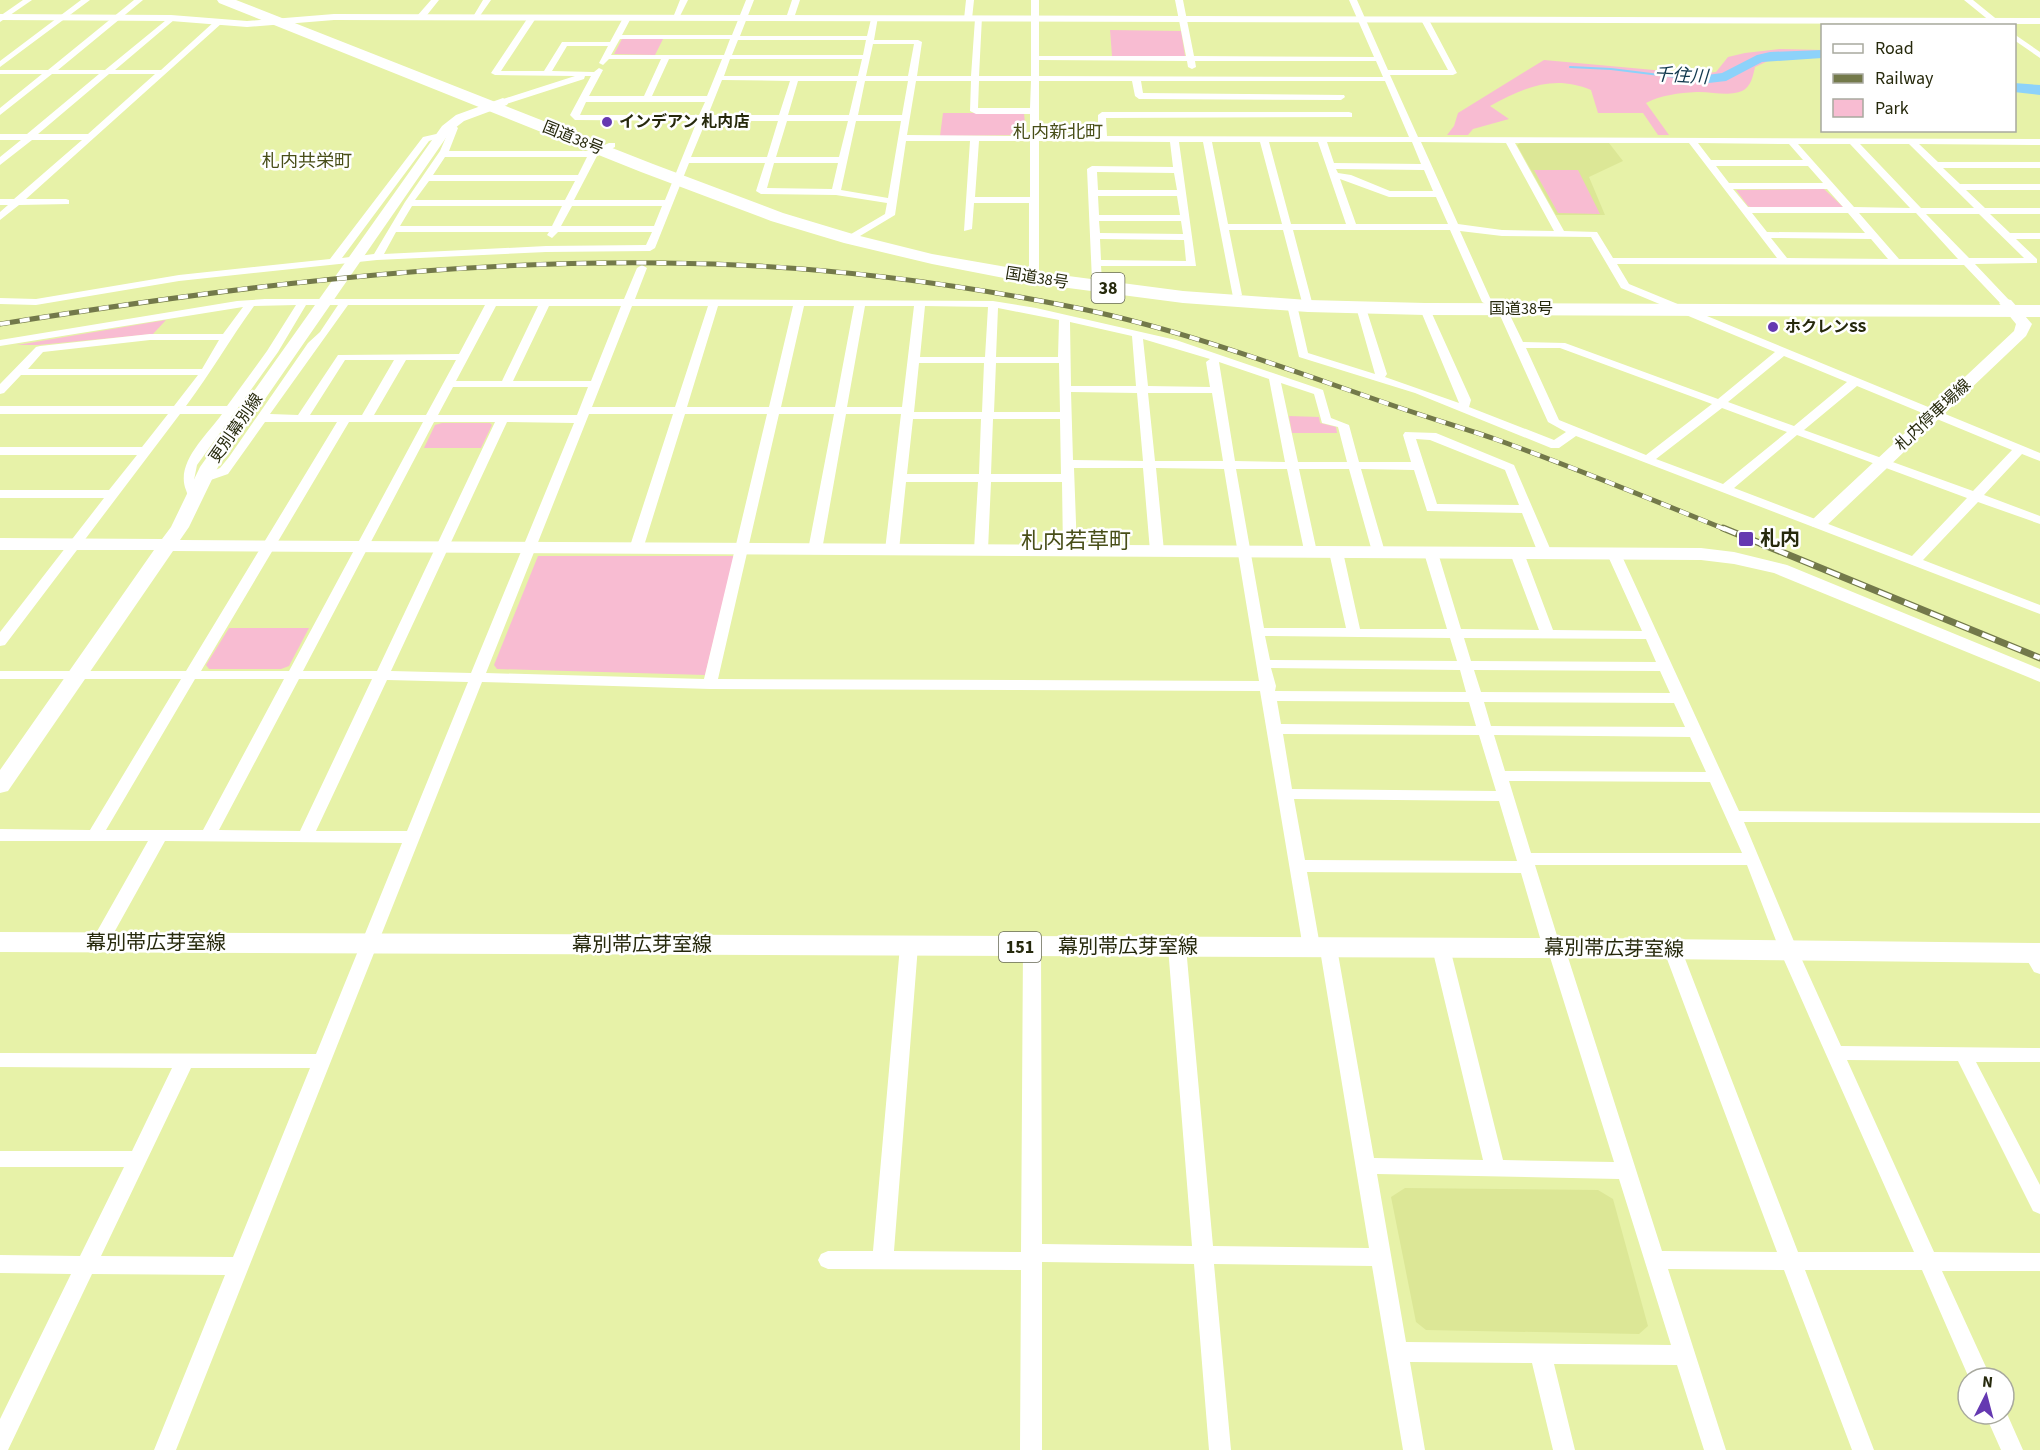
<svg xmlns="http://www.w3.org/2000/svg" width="2040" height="1450" font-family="'Source Sans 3','Noto Sans JP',sans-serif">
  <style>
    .built { fill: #dce796 }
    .green { fill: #f8bcd2 }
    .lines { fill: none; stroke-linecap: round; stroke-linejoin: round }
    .stream { stroke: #8dd2fa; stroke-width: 2 }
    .river { fill: #8dd2fa; fill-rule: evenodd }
    .street { fill: #fff; fill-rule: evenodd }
    .secondary { fill: #fff; fill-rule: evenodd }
    .primary { fill: #fff; fill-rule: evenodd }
    .highway { fill: #fff; fill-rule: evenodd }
    .rail-far1-casing { stroke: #73794a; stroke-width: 5 }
    .rail-casing { stroke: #73794a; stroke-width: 7 }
    .rail-far1 { stroke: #fff; stroke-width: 4; stroke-dasharray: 10; stroke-linecap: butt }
    .rail { stroke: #fff; stroke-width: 4.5; stroke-dasharray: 14; stroke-linecap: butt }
    .poi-dot { fill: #6539b1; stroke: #fff; stroke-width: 2 }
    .labels { text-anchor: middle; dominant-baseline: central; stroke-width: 5; stroke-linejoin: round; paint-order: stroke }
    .far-poi-label { font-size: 16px; font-weight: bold; fill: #26290c; stroke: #fff; text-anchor: start }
    .far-street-label { font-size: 16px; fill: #26290c; stroke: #fff }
    .far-water-label { font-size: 18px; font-style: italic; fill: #12394e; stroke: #fff }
    .far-quarter-label { font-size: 18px; fill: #484e18; stroke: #fff }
    .shield { fill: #fff; stroke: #676955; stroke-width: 1.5 }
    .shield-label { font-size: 18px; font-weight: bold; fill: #26290c }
    .poi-label { font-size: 20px; font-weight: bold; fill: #26290c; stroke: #fff; text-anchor: start }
    .street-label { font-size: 20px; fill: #26290c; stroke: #fff }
    .quarter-label { font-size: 22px; fill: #484e18; stroke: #fff }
  </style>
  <rect width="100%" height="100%" fill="#e7f2a8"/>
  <!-- built -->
  <path class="built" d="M1520 143H1609L1623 161 1589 177 1605 215H1556L1517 145Z
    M1405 1188 1598 1190 1613 1199 1648 1326 1639 1334 1426 1330 1416 1322 1391 1197Z"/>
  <!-- green -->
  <path class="green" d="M1110 30 1181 31 1185 56H1112Z
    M622 39 625 38 663 39 655 55 614 54Z
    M1780 49 1822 50V57L1768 61 1755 67C1753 76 1751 87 1742 91 1728 97 1711 91 1696 92 1679 93 1661 95 1646 103L1669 135H1658L1643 113H1598L1591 90C1553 74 1524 88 1490 106L1509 119 1473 129 1468 135H1447L1454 126 1458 113 1544 60 1698 74 1716 72 1728 57 1745 53Z
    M943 113H1024L1026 135 940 136Z
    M1534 170H1578L1600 214 1558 213Z
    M1824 189 1843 207 1753 208 1748 206 1736 190Z
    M166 320 153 334 38 345H17Z
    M1289 416 1319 417 1320 423 1336 427 1337 433H1292Z
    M442 423H490L492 425 481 448H424L435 425Z
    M538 556H734L705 675 497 669 494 665Z
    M229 628H309L289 666 281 669H209L206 665Z"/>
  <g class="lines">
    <!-- stream -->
    <path class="stream" d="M1570 67 1611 69 1700 80"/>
    <!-- river -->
    <path class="river" d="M1822 50V58L1762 62 1726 81 1700 84 1693 80 1700 76 1722 73 1757 55 1770 52Z
      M2014 83 2040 85V95L2014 92Z"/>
    <!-- street -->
    <path class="street" d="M23 0H32L0 22V16Z
      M81 0H90L0 67V61Z
      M134 0H143L58 70H105L171 16 175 18 174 20 115 70H161L215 21 222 23 26 199H66L69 200V204L19 205 0 220V212L8 205H0V199H14L82 140H32L0 165V157L21 140H0V134H27L99 74H52L0 115V108L42 74H0V70H48ZM109 74H155L88 134H38Z
      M431 0H439L423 20H417V16Z
      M483 0H491L477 20H471Z
      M680 0H688L678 20H672Z
      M746 0H754L740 36H867L871 19 878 17 874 40H918L922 42 917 76H971L975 19 982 17 979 76H1031V0H1039V56H1186L1175 0H1183L1194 56 1374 57 1349 0H1357L1388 70H1448L1421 20 1425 18 1429 20 1457 73 1453 75H1390L1418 137 2040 139V145L1919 144 1938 162H2040V168H1943L1960 184H2040V190H1966L1985 208H2040V214H1990L2010 233H2040V239H2016L2037 259V263L1975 264 2010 301V305H2002L1964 265 1617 264 1629 284 2040 453V461L2022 454 1984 495 2040 516V524L1978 502 1923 560 2040 605V614L1576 436 1559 448H1551L1415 393 1299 357 1287 305 1292 302 1297 305 1308 353 1375 374 1356 307 1361 304 1365 305 1387 374 1385 377 1459 403 1420 309 1425 306 1429 307 1471 400 1469 407 1554 440 1566 432 1548 422 1498 311 1482 302 1450 230H1293L1313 306 1308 309 1303 306 1283 230H1229L1242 295 1233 297 1203 142H1179L1196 266H1101L1102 280 1097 283 1092 280 1087 169 1092 166 1173 167 1170 142 1039 141V271L1034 279 1030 280 1025 277 1029 271V203H974L972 229 964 231 970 141H906L895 215 850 242 846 241V237L885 214 887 203 836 195 761 194 756 191 765 163H689L655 248 650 251 546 252 377 260 179 281 36 305 0 304V298L36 299 179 275 330 259 423 137 445 132V136L429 141 342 258 374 254 405 202 440 151 450 128 447 124 451 121 458 128 449 151H591L609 143H615V147L597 156 574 200H665L697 121 575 120 570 115 591 76H585L584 79 503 105 500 104V100L575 76 495 75 491 73 529 16 536 18 501 71H544L562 42H610L623 18 627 16 631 18 622 35H732ZM620 39H730L724 55H611ZM738 40H866L863 55H732ZM873 44H914L908 76H866ZM567 46H608L599 63 603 65 609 59H661L644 96H589L603 70 599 68 594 72 552 71ZM669 59H722L707 96H652ZM730 59H862L858 76H724ZM1039 60 1187 61 1188 67 1192 69 1196 67 1195 61H1376L1383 77 1039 76ZM722 80 790 81 779 115H708ZM798 81H857L849 115H788ZM865 81H908L902 115H858ZM916 81H971L970 111 976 114H1030V136L907 135ZM979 81H1031L1030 108H978ZM1039 81H1132L1135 96 1139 99 1341 100 1345 97 1344 95 1143 93 1141 81H1385L1409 137 1107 136 1106 118 1352 117V113L1349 112H1102L1098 115V136H1039ZM586 102H705L699 115H580ZM706 121H778L767 157H691ZM787 121H848L839 157H776ZM856 121H901L888 198 841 190ZM979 141H1030V197H975ZM1212 142H1260L1282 224H1228ZM1269 142H1318L1346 224H1291ZM1327 142H1412L1421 164 1334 163ZM1421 142 1506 143 1554 231 1502 230 1458 224ZM1515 143H1689L1777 258H1613L1597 232 1564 231ZM1698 143 1789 144 1803 160H1711ZM1798 144H1850L1910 208 1854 207ZM1860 144H1909L1974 208H1921ZM445 157H587L578 175H433ZM774 163H838L832 189 767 188ZM1716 166H1808L1823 183H1729ZM1336 169 1424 170 1433 191H1390L1351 175 1338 173ZM1097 172 1174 173 1177 190H1098ZM1340 179 1389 197H1436L1448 224H1356ZM429 181H575L565 200H415ZM1733 189H1827L1843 207H1748ZM1098 196H1177L1180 215H1099ZM412 206H562L552 226H400ZM572 206H662L654 226H561ZM1752 213H1848L1865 233 1767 232ZM1859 213H1916L1958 259H1899ZM1926 214H1979L2024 258H1969ZM1099 221H1181L1183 234 1100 233ZM1460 231 1502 236 1591 237 1621 288 1775 352 1718 399 1565 343 1523 342 1506 307 1491 300ZM396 232H549L547 235 552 238 558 232H652L646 245 546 246 384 254ZM1771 238 1871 239 1888 259 1787 258ZM1100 239 1184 240 1186 261 1101 260ZM1526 348H1560L1712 404 1646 455 1559 420ZM1784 356 1847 382 1794 426 1728 402ZM1857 386 2012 450 1973 491 1804 430ZM1722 408 1787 432 1723 484 1656 459ZM1797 435 1967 498 1912 556 1734 488Z
      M792 0H800L794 18 790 20 786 18Z
      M966 0H974L972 19 968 21 964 19Z
      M1964 0H1973L2005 26H1996Z
      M2014 34 2040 52V58L2014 40Z
      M642 265 647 268 635 299 993 301 1036 308 1176 340 1323 390 1331 418 1349 425 1359 462H1411L1403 435 1405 432 1436 433 1514 465 1552 553 1550 556H1540L1538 553 1522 513 1427 511 1414 470 1361 469 1385 552 1383 555H1373L1349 469H1299L1317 552 1315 555H1305L1287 469H1236L1264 628H1346L1329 552 1336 548 1343 552 1360 629H1447L1424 553 1431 549 1438 553 1461 629 1539 630 1510 553 1517 549 1524 553 1553 630 1642 631 1607 554 1614 550 1621 554 1739 811 2040 813V823L1744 822 1798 951 1841 1046 2040 1048V1062H1976L2040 1185V1214L2033 1211 1958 1061 1847 1060 1934 1252 2040 1253V1271H1942L1991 1378H1969L1922 1270H1805L1874 1450H1852L1784 1270 1668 1269 1726 1450H1704L1677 1365 1554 1364 1575 1450H1553L1532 1363 1410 1362 1425 1450H1403L1372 1266 1214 1264 1231 1450H1209L1194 1264 1042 1262V1450H1020L1021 1270 828 1269 821 1266 818 1260 821 1254 828 1251H873L900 946 903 941 909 940 915 941 918 946 894 1251 1021 1252 1023 947 1026 942 1032 941 1038 942 1041 947 1042 1244 1192 1246 1168 947 1171 942 1177 941 1183 942 1186 947 1213 1246 1369 1248 1320 950 1312 954 1306 953 1303 948 1260 691 710 689 482 682 176 1450H154L225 1275 92 1274 8 1450H0V1419L71 1274 0 1273V1255L80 1256 124 1167H0V1151H132L172 1068 0 1067V1053L316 1054 402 843 165 841 106 947 100 948 94 947 91 942 148 841H0V829L90 830 181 679H0V671H186L337 422H265L228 474 202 483 196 479 220 468 229 457 308 343 320 332 338 305H306L278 352 197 465 194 480 200 496 198 499 194 500C188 498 188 496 186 490 175 463 207 435 222 414H180L5 645 0 646V632L104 498H0V490H109L137 455H0V447H142L168 414H0V406H174L198 375H21L4 393 0 394V384L36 347 40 346 150 334H223L243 307 0 346V340L237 301 265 299H624L637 268ZM296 305 267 351 227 406H186C210 374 230 339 254 306ZM348 305H485L459 354 338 355 298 415 270 414ZM496 306H538L502 381H456ZM549 306H621L591 381H513ZM632 306H708L675 407H592ZM718 306H793L769 407H687ZM804 306H854L835 407H781ZM865 306H914L902 407H847ZM925 306 988 307 985 357H920ZM998 308 1059 320 1058 357H996ZM1070 322 1132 336 1136 386H1071ZM1143 339 1210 359 1206 362 1210 387 1148 386ZM150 340H219L202 369H28L43 352ZM345 360H394L362 415H310ZM406 360H456L426 415H374ZM1219 362 1269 379 1285 462 1235 461ZM919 363H984L982 412H914ZM996 363H1059L1060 412H994ZM1281 383 1314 394 1322 423 1338 427 1347 462H1298ZM453 387H588L577 415H438ZM1071 392 1137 393 1143 461 1073 460ZM1148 393H1212L1223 461H1155ZM589 414H673L629 549 636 553 643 549 685 414H767L704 679 486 673ZM779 414H834L808 550 815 554 822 550 846 414H901L885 550 892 554 899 550 906 482H978L974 550 981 554 988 550 991 482H1062L1063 550 1065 553H1075L1077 550 1074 468H1143L1150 551 1152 554H1162L1164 551 1156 468 1224 469 1259 681 718 679ZM913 419H981L979 474H907ZM993 419H1060L1061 474H991ZM349 422H423L289 671H201ZM434 422H495L377 671H303ZM507 422 574 423 471 673 391 671ZM1416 439 1430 440 1505 470 1519 505 1437 504ZM1265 636 1450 638 1457 661 1270 660ZM1464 638 1646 639 1656 662 1471 661ZM1271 668 1460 670 1466 692 1275 691 1276 686ZM1474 670 1660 671 1670 693 1481 692ZM195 679H284L203 830H106ZM299 679H372L300 831 219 830ZM387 680 468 682 407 831H316ZM1277 701 1469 702 1476 726 1281 724ZM1484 702 1674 703 1685 727 1491 726ZM1283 734 1479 735 1496 791 1292 789ZM1494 735 1690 737 1706 772 1505 771ZM1509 781 1710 782 1742 853H1531ZM1294 799 1499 801 1517 861 1305 860ZM1535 865H1747L1780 951 1914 1252H1798L1682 951 1679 946 1673 945 1667 946 1664 951 1777 1252 1662 1251 1565 948 1559 942ZM1307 872 1521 873 1543 948 1549 954 1614 1162 1503 1160 1450 948 1447 943 1441 942 1435 943 1432 948 1483 1160 1374 1158 1337 948 1334 943 1328 942 1320 946ZM191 1068H310L233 1257 101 1256ZM1377 1174 1619 1179 1671 1345 1406 1342Z
      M2032 947 2040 952V974L2034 972 2023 953 2026 948Z
      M2004 1407 2023 1450H2001L1985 1414H2004Z"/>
    <!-- secondary -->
    <path class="secondary" d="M0 14 171 15 247 21 334 14 2040 18V24L334 20 247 27 171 21 0 20Z
      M503 98 509 102 507 105 464 121 450 132 218 467 189 527 180 540 1701 548 1734 552 1787 565 2040 669V682L1774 573 1734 564 1701 560 173 551 8 791 0 793V770L154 550H0V538L162 539 171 527 200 467 442 126 456 115Z
      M2006 299 2011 300 2032 324 2026 336 1825 527H1813L1810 523 1813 519 2014 331 2016 324 1999 303Z"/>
    <!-- primary -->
    <path class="primary" d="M0 932 1552 938 2040 943V963L1552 958 0 952Z"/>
    <!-- highway -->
    <path class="highway" d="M217 0H236L653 164 783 213 856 235 932 254 1030 271 1183 291 1308 300 1425 303 2040 305V317L1425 315 1308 312 1183 303 1030 283 932 264 844 243 771 221 641 172 219 3Z"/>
    <!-- rail-far1 casing -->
    <g class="rail-far1-casing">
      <path id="rail-far1" d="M0 324C220 289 441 260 664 263 797 264 930 279 1062 305 1163 324 1262 360 1360 394 1404 410 1450 424 1495 439 1573 467 1650 499 1727 530"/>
    </g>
    <!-- rail casing -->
    <g class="rail-casing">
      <path id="rail" d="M1723 528 2040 658"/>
    </g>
    <!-- rail-far1 -->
    <use href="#rail-far1" class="rail-far1"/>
    <!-- rail -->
    <use href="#rail" class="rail"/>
  </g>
  <!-- markers -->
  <g class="poi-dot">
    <circle cx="607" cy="122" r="6"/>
    <circle cx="1773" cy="327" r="6"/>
    <rect x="1738" y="531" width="16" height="16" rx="3"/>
  </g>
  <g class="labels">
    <!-- far-poi labels -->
    <g class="far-poi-label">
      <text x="619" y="122">インデアン 札内店</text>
      <text x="1785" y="327">ホクレンSS</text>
    </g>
    <!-- far-street labels -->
    <g class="far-street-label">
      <text transform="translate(573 138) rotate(22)">国道38号</text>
      <text transform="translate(1037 278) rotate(9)">国道38号</text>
      <text x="1521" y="309">国道38号</text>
      <text transform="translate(1933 415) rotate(-43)">札内停車場線</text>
      <text transform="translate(236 428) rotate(-55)">更別幕別線</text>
    </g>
    <!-- far-water labels -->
    <g class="far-water-label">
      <text transform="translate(1681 76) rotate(3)">千住川</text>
    </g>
    <!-- far-quarter labels -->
    <g class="far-quarter-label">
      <text x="1058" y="132">札内新北町</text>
      <text x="307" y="161">札内共栄町</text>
    </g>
    <!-- shield labels -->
    <g class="shield">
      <rect x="1091.5" y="273" width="33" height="30" rx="4.5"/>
      <rect x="999" y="932" width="42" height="30" rx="4.5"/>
    </g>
    <g class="shield-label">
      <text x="1108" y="288">38</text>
      <text x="1020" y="947">151</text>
    </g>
    <!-- poi labels -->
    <g class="poi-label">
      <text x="1760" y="539">札内</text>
    </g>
    <!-- street labels -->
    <g class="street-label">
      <text x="156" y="943">幕別帯広芽室線</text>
      <text x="642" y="945">幕別帯広芽室線</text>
      <text x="1128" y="947">幕別帯広芽室線</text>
      <text transform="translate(1614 949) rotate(1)">幕別帯広芽室線</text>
    </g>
    <!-- quarter labels -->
    <g class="quarter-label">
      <text x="1076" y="541">札内若草町</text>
    </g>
  </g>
  <!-- legend -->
  <rect x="1821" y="24" width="195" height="108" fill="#ffffff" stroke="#a8a99e" stroke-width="1.5"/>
  <rect x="1833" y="44" width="30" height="9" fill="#ffffff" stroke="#a8a99e" stroke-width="1.5"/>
  <text x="1875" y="54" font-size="18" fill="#26290c">Road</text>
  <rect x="1833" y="74" width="30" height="9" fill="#73794a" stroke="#a8a99e" stroke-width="1.5"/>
  <text x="1875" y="84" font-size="18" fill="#26290c">Railway</text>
  <rect x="1833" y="99" width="30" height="18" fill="#f8bcd2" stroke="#a8a99e" stroke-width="1.5"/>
  <text x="1875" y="114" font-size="18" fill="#26290c">Park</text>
  <!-- north arrow -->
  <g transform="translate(1986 1396) rotate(6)"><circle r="28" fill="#ffffff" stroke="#a8a99e" stroke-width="1.5"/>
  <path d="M0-4.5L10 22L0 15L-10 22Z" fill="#6539b1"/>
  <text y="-9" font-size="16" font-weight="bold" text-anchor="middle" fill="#26290c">N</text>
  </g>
</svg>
